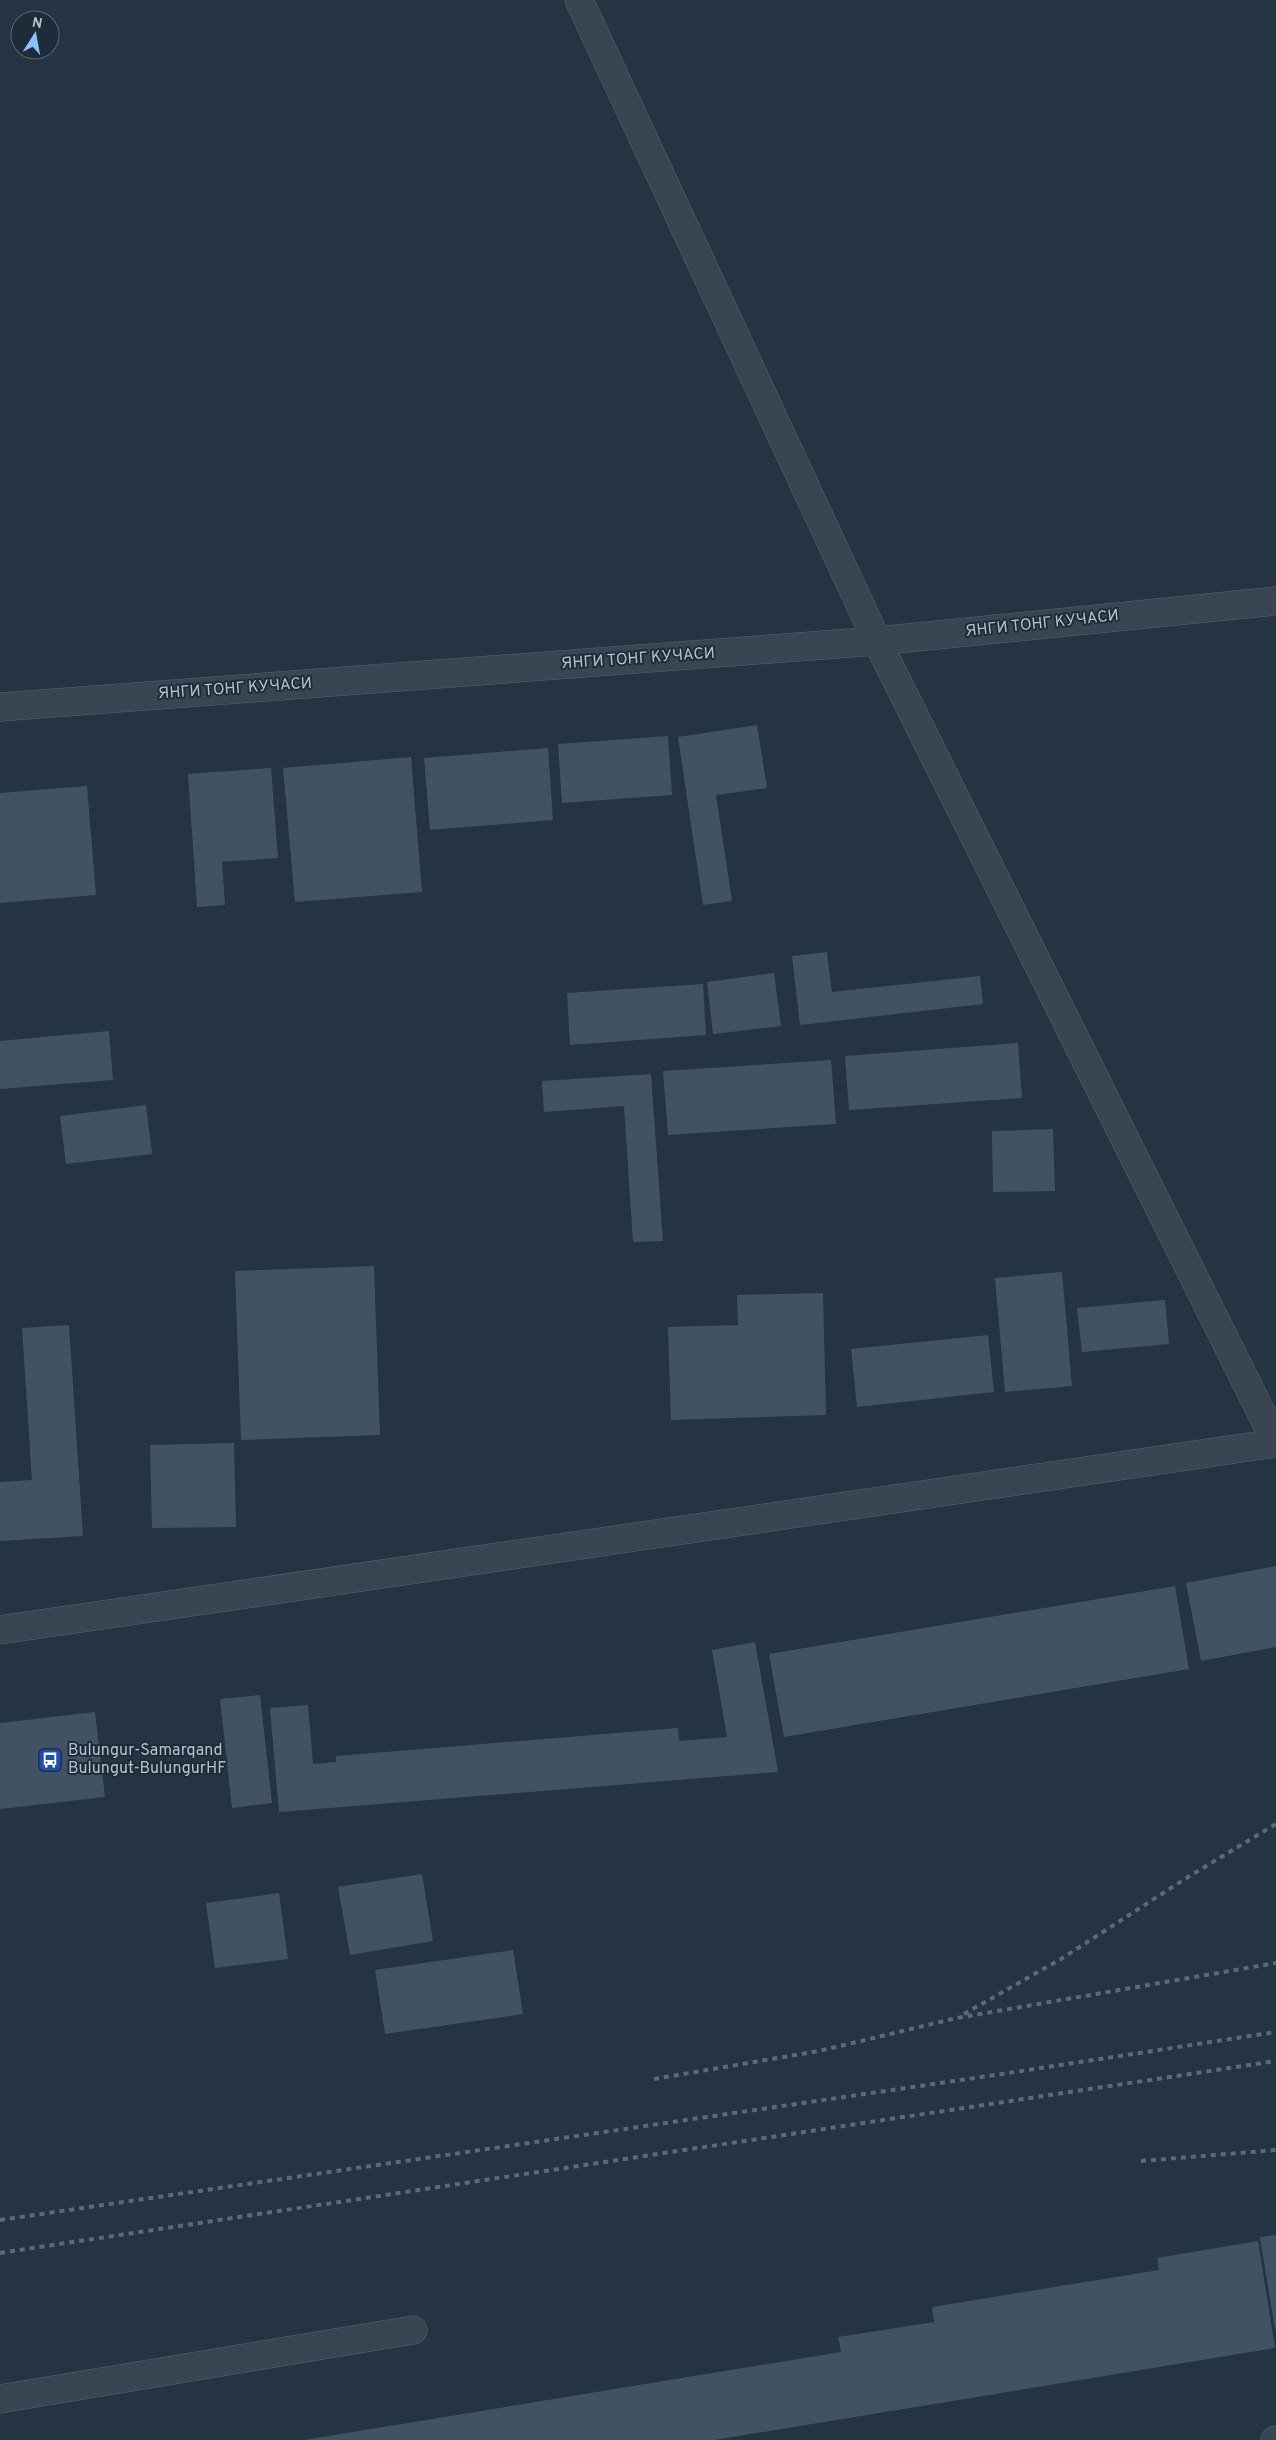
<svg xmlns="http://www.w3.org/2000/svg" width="1276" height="2440" font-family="Overpass,sans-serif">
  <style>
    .building { fill: #415362 }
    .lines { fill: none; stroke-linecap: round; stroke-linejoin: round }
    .minor-casing { stroke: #57646f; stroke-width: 29 }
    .minor { stroke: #394652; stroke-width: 28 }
    .rail { stroke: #5b6a79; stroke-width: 4; stroke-dasharray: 5 5; stroke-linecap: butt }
    .labels { text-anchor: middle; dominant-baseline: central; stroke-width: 4; stroke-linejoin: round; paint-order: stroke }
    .street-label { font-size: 16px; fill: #b6c1cc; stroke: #1e2b38 }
    .poi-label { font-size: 16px; fill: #b6c1cc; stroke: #1e2b38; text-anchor: start }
  </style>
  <rect width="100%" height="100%" fill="#253443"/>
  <!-- building -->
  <path class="building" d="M757 725 767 788 716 795 732 901 703 905 678 737Z
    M668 736 672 795 562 803 558 744Z
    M548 748 553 820 430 830 424 758Z
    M411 757 422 892 295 902 283 768Z
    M271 768 278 858 222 862 225 905 197 907 188 774Z
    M87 786 96 895 0 903V793Z
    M827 952 832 992 980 976 983 1004 800 1025 792 956Z
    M774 973 781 1026 713 1034 707 982Z
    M703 984 706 1035 570 1045 567 993Z
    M109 1031 113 1080 0 1089V1041Z
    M1018 1043 1022 1098 849 1110 845 1056Z
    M831 1060 836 1124 668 1135 663 1071Z
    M651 1074 663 1241 633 1242 624 1106 544 1112 542 1081Z
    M146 1105 152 1154 66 1164 60 1116Z
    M1053 1129 1055 1191 993 1192 992 1131Z
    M374 1266 380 1435 241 1440 235 1271Z
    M1062 1272 1072 1386 1005 1392 995 1278Z
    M823 1293 826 1415 671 1420 668 1327 738 1325 737 1295Z
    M1165 1300 1169 1344 1082 1352 1077 1308Z
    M69 1325 83 1536 0 1541V1482L32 1480 22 1328Z
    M988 1335 994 1392 857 1407 851 1349Z
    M234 1443 236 1527 152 1528 150 1445Z
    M1276 1566V1647L1201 1661 1186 1583Z
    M1175 1586 1189 1669 784 1737 769 1654Z
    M755 1642 778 1772 279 1812 270 1708 308 1705 313 1764 336 1762V1756L678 1728 679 1741 727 1737 712 1650Z
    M260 1695 272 1803 232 1808 220 1699Z
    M95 1712 105 1797 0 1809V1723Z
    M422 1874 433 1941 350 1955 338 1887Z
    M279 1893 288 1959 215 1968 206 1903Z
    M513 1950 523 2014 385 2034 375 1970Z
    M1276 2235V2329H1275L1260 2237Z
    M1258 2241 1275 2348 714 2440H304L841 2352 838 2337 934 2322 932 2307 1159 2270 1157 2258Z"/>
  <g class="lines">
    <!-- minor casing -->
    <g class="minor-casing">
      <path id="minor" d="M579 0 877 641 1276 1442
        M0 707 877 641 1276 601
        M0 1630 1276 1443
        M0 2399 413 2330
        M1275 2440H1276"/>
    </g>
    <!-- minor -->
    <use href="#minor" class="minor"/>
    <!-- rail -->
    <path class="rail" d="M964 2014 1061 1959 1188 1877 1276 1824
      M654 2079 819 2051 957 2018 1276 1963
      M1141 2161 1276 2150
      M0 2220 1002 2074 1276 2032
      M0 2253 1276 2061"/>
  </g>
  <!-- icons -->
  <defs>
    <g id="bus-square" transform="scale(1.25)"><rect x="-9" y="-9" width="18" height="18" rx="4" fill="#1a4fb4" stroke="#1e2b38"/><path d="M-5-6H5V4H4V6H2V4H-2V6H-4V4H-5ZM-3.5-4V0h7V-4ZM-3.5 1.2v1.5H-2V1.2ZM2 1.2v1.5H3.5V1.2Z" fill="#fff"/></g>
  </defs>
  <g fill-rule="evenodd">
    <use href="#bus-square" x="50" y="1760"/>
  </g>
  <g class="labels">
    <!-- street labels -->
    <g class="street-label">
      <text transform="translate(1042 624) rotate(-6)">ЯНГИ ТОНГ КУЧАСИ</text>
      <text transform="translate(638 659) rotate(-4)">ЯНГИ ТОНГ КУЧАСИ</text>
      <text transform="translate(235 689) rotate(-4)">ЯНГИ ТОНГ КУЧАСИ</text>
    </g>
    <!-- poi labels -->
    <g class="poi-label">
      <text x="68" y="1751">Bulungur-Samarqand<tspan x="68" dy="18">Bulungut-BulungurHF</tspan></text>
    </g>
  </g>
  <!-- north arrow -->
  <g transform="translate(35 35) rotate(11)"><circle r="24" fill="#1e2b38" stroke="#5b6773"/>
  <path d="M0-4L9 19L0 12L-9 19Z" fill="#8bc1fd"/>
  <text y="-8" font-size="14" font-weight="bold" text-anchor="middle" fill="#b6c1cc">N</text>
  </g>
</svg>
